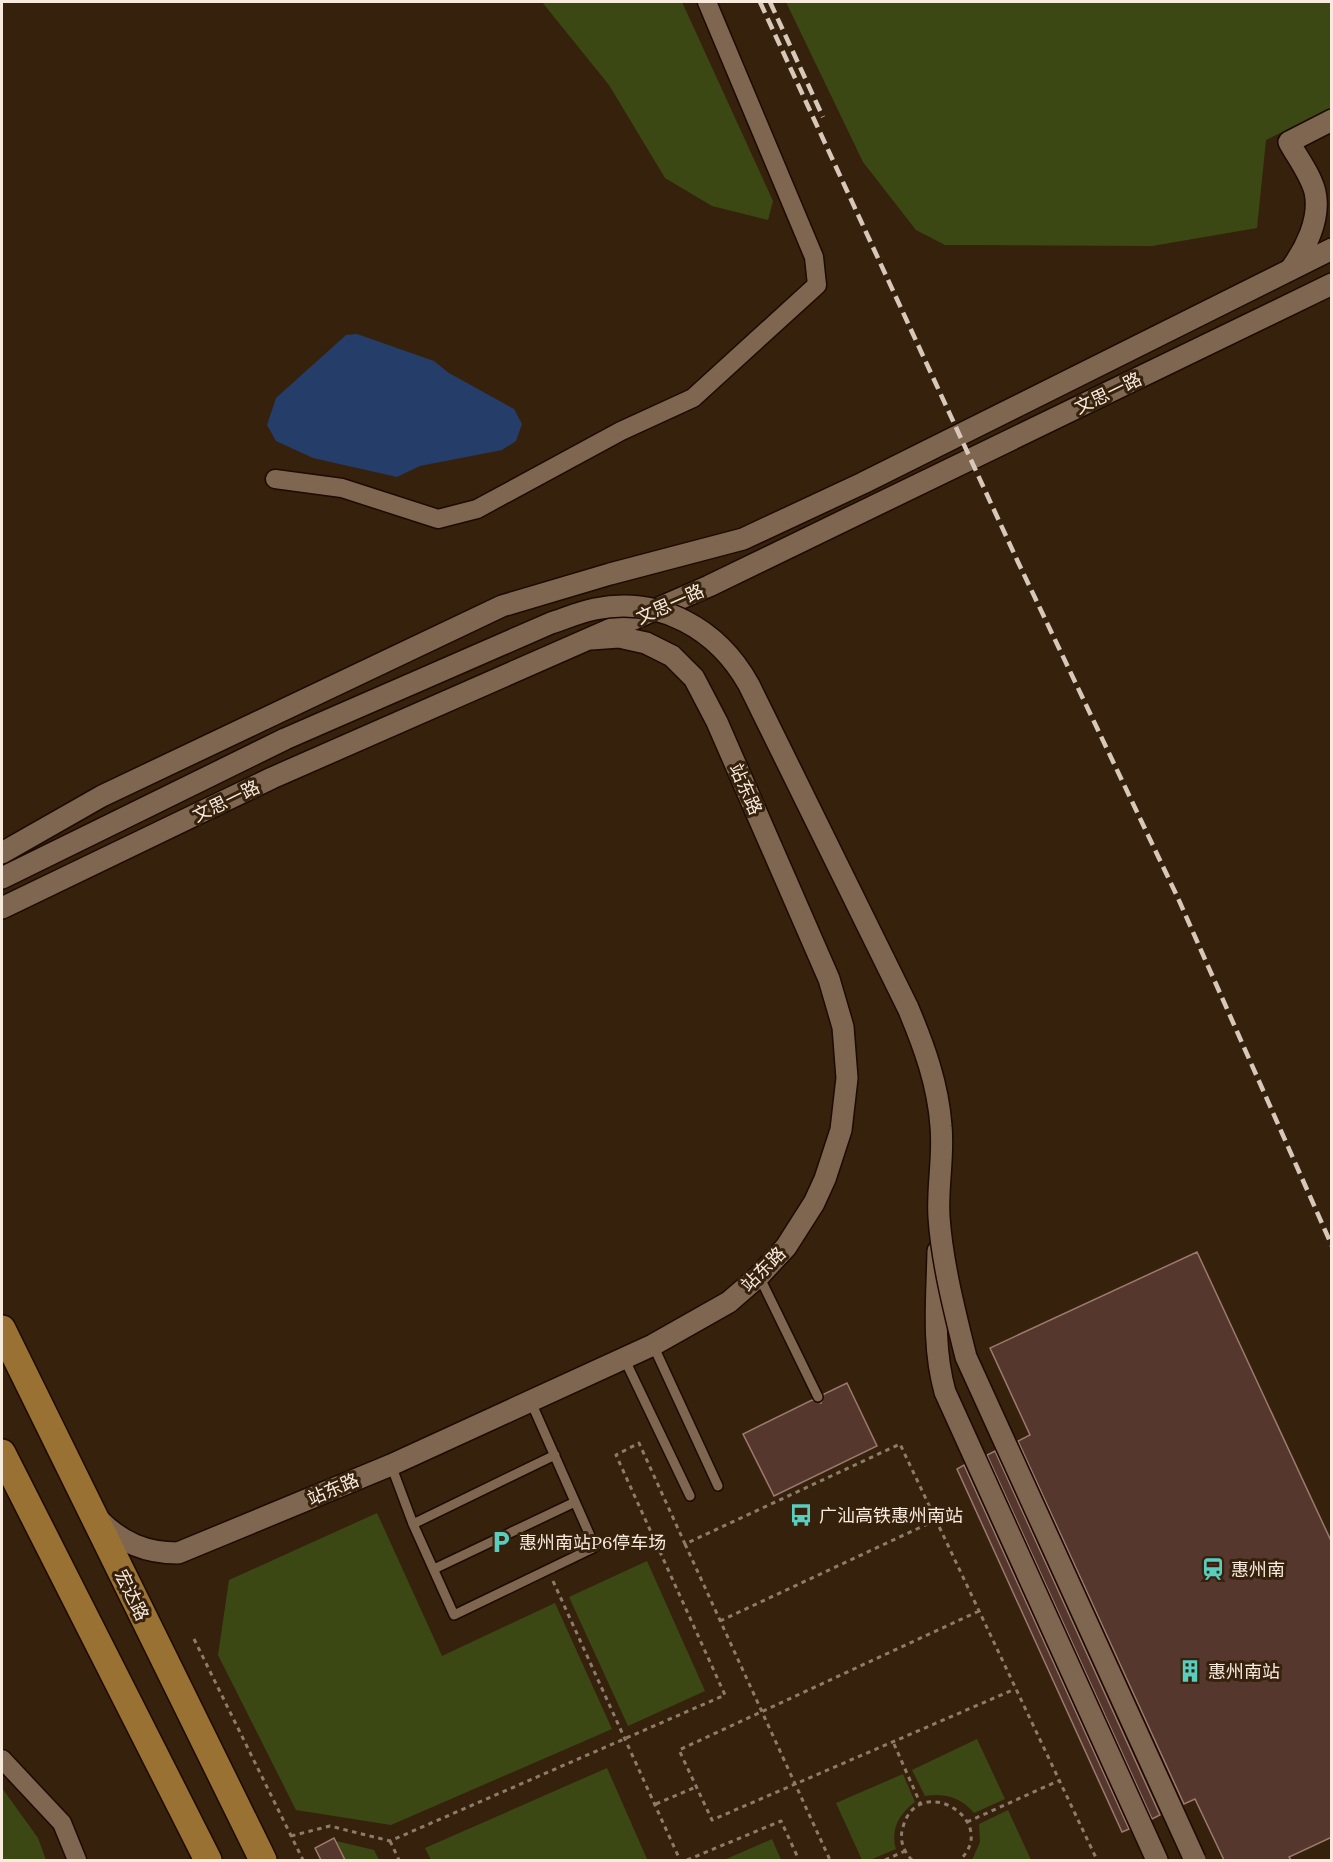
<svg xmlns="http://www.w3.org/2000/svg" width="1333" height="1862" font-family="Lora,'Noto Sans SC',serif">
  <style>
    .green { fill: #3c4814 }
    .water { fill: #253d69 }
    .building { fill: #55372d; stroke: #9c7a6e; stroke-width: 1.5 }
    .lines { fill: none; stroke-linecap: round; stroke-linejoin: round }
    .service-casing { stroke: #1d0a00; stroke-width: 12 }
    .minor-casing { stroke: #1d0a00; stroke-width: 21 }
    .tertiary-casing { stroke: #1d0a00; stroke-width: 24 }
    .primary-casing { stroke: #1d0a00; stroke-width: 30 }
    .path { stroke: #8e7c6b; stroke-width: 3; stroke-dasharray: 4.5 4.5; stroke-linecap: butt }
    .service { stroke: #7f6650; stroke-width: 9 }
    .minor { stroke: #7f6650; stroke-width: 18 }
    .tertiary { stroke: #7f6650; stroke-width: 21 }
    .primary { stroke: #997133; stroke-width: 27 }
    .rail { stroke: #d8c8ba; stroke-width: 4.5; stroke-dasharray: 12 6; stroke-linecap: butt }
    .tertiary-bridge-casing { stroke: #1d0a00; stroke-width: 24; stroke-linecap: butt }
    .tertiary-bridge { stroke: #7f6650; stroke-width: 21 }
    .labels { text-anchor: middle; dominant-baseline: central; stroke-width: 6; stroke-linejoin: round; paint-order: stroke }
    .street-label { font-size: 18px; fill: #f9eade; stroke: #36210c }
    .poi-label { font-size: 18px; fill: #f9eade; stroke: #36210c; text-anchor: start }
  </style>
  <rect width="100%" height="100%" fill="#36210c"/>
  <!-- green -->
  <path class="green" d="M542 2H682L773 201 768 220 712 206 665 178 609 85Z
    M786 2H1331V108L1266 140 1257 228 1152 246 945 245 916 230 863 162Z
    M377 1513 442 1656 555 1603 612 1729 391 1825 296 1810 218 1655 229 1580Z
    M647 1561 705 1691 628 1726 569 1597Z
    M977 1739 1005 1799 974 1813C961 1797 944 1793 925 1796L912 1770Z
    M607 1768 647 1859 431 1860 425 1848Z
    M903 1774 915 1802C899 1814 890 1830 896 1849L870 1860H862L836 1803Z
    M2 1788 38 1838 46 1860H2Z
    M1008 1810 1031 1860H972L980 1842 979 1824Z
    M772 1839 781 1860H724Z
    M336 1841 374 1850 379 1860H345Z"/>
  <!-- water -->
  <path class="water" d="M357 334 434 361 449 373 514 409 522 424 516 441 502 450 420 466 397 477 313 458 276 441 267 425 276 398 346 335Z"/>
  <!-- building -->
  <path class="building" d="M1197 1252 1332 1543V1837L1289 1857 1291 1860H1224L1195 1799 1184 1804 1018 1441 1030 1435 990 1348Z
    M847 1383 877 1446 774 1496 743 1434 812 1400 821 1403 824 1394Z
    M995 1451 1160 1815 1152 1819 987 1455Z
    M964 1465 1129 1829 1122 1832 957 1469Z
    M334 1838 345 1860H321L315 1848Z"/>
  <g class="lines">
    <!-- service casing -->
    <g class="service-casing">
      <path id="service" d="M759 1276 818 1397
        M653 1345 718 1486
        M624 1358 690 1496
        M391 1465 413 1524 454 1615 595 1547 531 1402
        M413 1524 555 1455
        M434 1569 575 1502"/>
    </g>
    <!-- minor casing -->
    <g class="minor-casing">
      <path id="minor" d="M275 479 342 488 438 519 477 509 621 431 693 398 817 285 814 257 707 2
        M2 1759 62 1823 77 1860"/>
    </g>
    <!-- tertiary casing -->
    <g class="tertiary-casing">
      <path id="tertiary" d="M1290 270C1305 250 1321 219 1315 192 1311 175 1297 157 1289 142L1332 120
        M2 853 102 796 502 606 610 574 743 539 863 483 1332 249
        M2 878 285 739
        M2 908 272 778 709 586 1332 284
        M938 1251C937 1300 932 1345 945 1392L1157 1860
        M99 1520C122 1543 146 1553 178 1553L391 1465 653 1345 729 1302 759 1276 786 1247 814 1203 825 1179 841 1130 847 1078 843 1027 829 979 717 722 694 678 672 656 646 643 619 637 591 639"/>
    </g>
    <!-- primary casing -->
    <g class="primary-casing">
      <path id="primary" d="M2 1329 263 1860
        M2 1453 208 1860"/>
    </g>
    <!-- path -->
    <path class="path" d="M685 1544 830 1860
      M553 1581 680 1860
      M979 1611 679 1750 712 1820 1015 1689
      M720 1621 936 1520
      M194 1639 303 1860
      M894 1744 921 1805
      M656 1804 696 1787
      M967 1822 1058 1781
      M291 1836 330 1826 390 1841 725 1695 616 1455 639 1443 685 1544 900 1444 1097 1860
      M390 1841 399 1860
      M687 1860 781 1821 799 1860
      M885 1860 905 1851
      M912 1860C903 1851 899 1839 903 1827 918 1771 1001 1820 960 1860"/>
    <!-- service -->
    <use href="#service" class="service"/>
    <!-- minor -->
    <use href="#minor" class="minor"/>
    <!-- tertiary -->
    <use href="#tertiary" class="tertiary"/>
    <!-- primary -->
    <use href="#primary" class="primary"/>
    <!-- rail -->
    <path class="rail" d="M760 2 1018 562 1177 896 1332 1246
      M770 2 823 117"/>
    <!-- tertiary-bridge casing -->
    <g class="tertiary-bridge-casing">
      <path id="tertiary-bridge" d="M285 739 551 623C566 618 580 612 595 609 660 596 718 629 749 685L908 1008C924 1046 938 1084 941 1126 944 1156 937 1187 939 1217 942 1262 955 1313 966 1357L1195 1860"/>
    </g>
    <!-- tertiary-bridge -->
    <use href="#tertiary-bridge" class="tertiary-bridge"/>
  </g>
  <!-- icons -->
  <defs>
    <g id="bus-bare" transform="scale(1.8)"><path d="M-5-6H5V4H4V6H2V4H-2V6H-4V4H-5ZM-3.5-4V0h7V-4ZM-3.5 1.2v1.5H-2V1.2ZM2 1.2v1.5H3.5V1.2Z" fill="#59cebf" stroke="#36210c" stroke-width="2.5" paint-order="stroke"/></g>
    <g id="parking-bare" transform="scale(1.8)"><path d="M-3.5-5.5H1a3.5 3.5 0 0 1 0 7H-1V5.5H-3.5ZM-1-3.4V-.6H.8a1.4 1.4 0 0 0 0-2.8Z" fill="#59cebf" stroke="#36210c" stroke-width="2.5" paint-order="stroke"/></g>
    <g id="station-bare" transform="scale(1.8)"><path d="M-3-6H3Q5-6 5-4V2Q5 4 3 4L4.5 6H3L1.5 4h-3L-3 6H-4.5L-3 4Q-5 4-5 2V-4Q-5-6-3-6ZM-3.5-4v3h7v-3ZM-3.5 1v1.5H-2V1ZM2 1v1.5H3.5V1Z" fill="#59cebf" stroke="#36210c" stroke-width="2.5" paint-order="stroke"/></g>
    <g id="building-bare" transform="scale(1.8)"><path d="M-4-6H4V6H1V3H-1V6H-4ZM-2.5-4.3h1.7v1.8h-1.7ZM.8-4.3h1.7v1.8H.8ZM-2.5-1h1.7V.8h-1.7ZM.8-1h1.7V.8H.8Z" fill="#59cebf" stroke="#36210c" stroke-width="2.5" paint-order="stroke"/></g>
  </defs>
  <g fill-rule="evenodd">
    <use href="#bus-bare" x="801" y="1515"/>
    <use href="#parking-bare" x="501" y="1542"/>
    <use href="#station-bare" x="1213" y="1569"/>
    <use href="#building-bare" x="1190" y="1671"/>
  </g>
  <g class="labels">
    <!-- street labels -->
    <g class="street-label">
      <text transform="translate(1108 393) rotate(-26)">文思一路</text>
      <text transform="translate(670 604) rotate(-24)">文思一路</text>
      <text transform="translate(746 789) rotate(66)">站东路</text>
      <text transform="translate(226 801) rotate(-26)">文思一路</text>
      <text transform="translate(763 1269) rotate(-45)">站东路</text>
      <text transform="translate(333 1489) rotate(-23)">站东路</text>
      <text transform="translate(132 1595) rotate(64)">宏达路</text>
    </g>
    <!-- poi labels -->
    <g class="poi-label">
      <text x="819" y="1515">广汕高铁惠州南站</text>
      <text x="519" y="1542">惠州南站P6停车场</text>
      <text x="1231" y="1569">惠州南</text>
      <text x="1208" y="1671">惠州南站</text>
    </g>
  </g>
  <!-- border -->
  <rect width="1333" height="1862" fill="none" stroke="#f9eade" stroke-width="6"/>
</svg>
